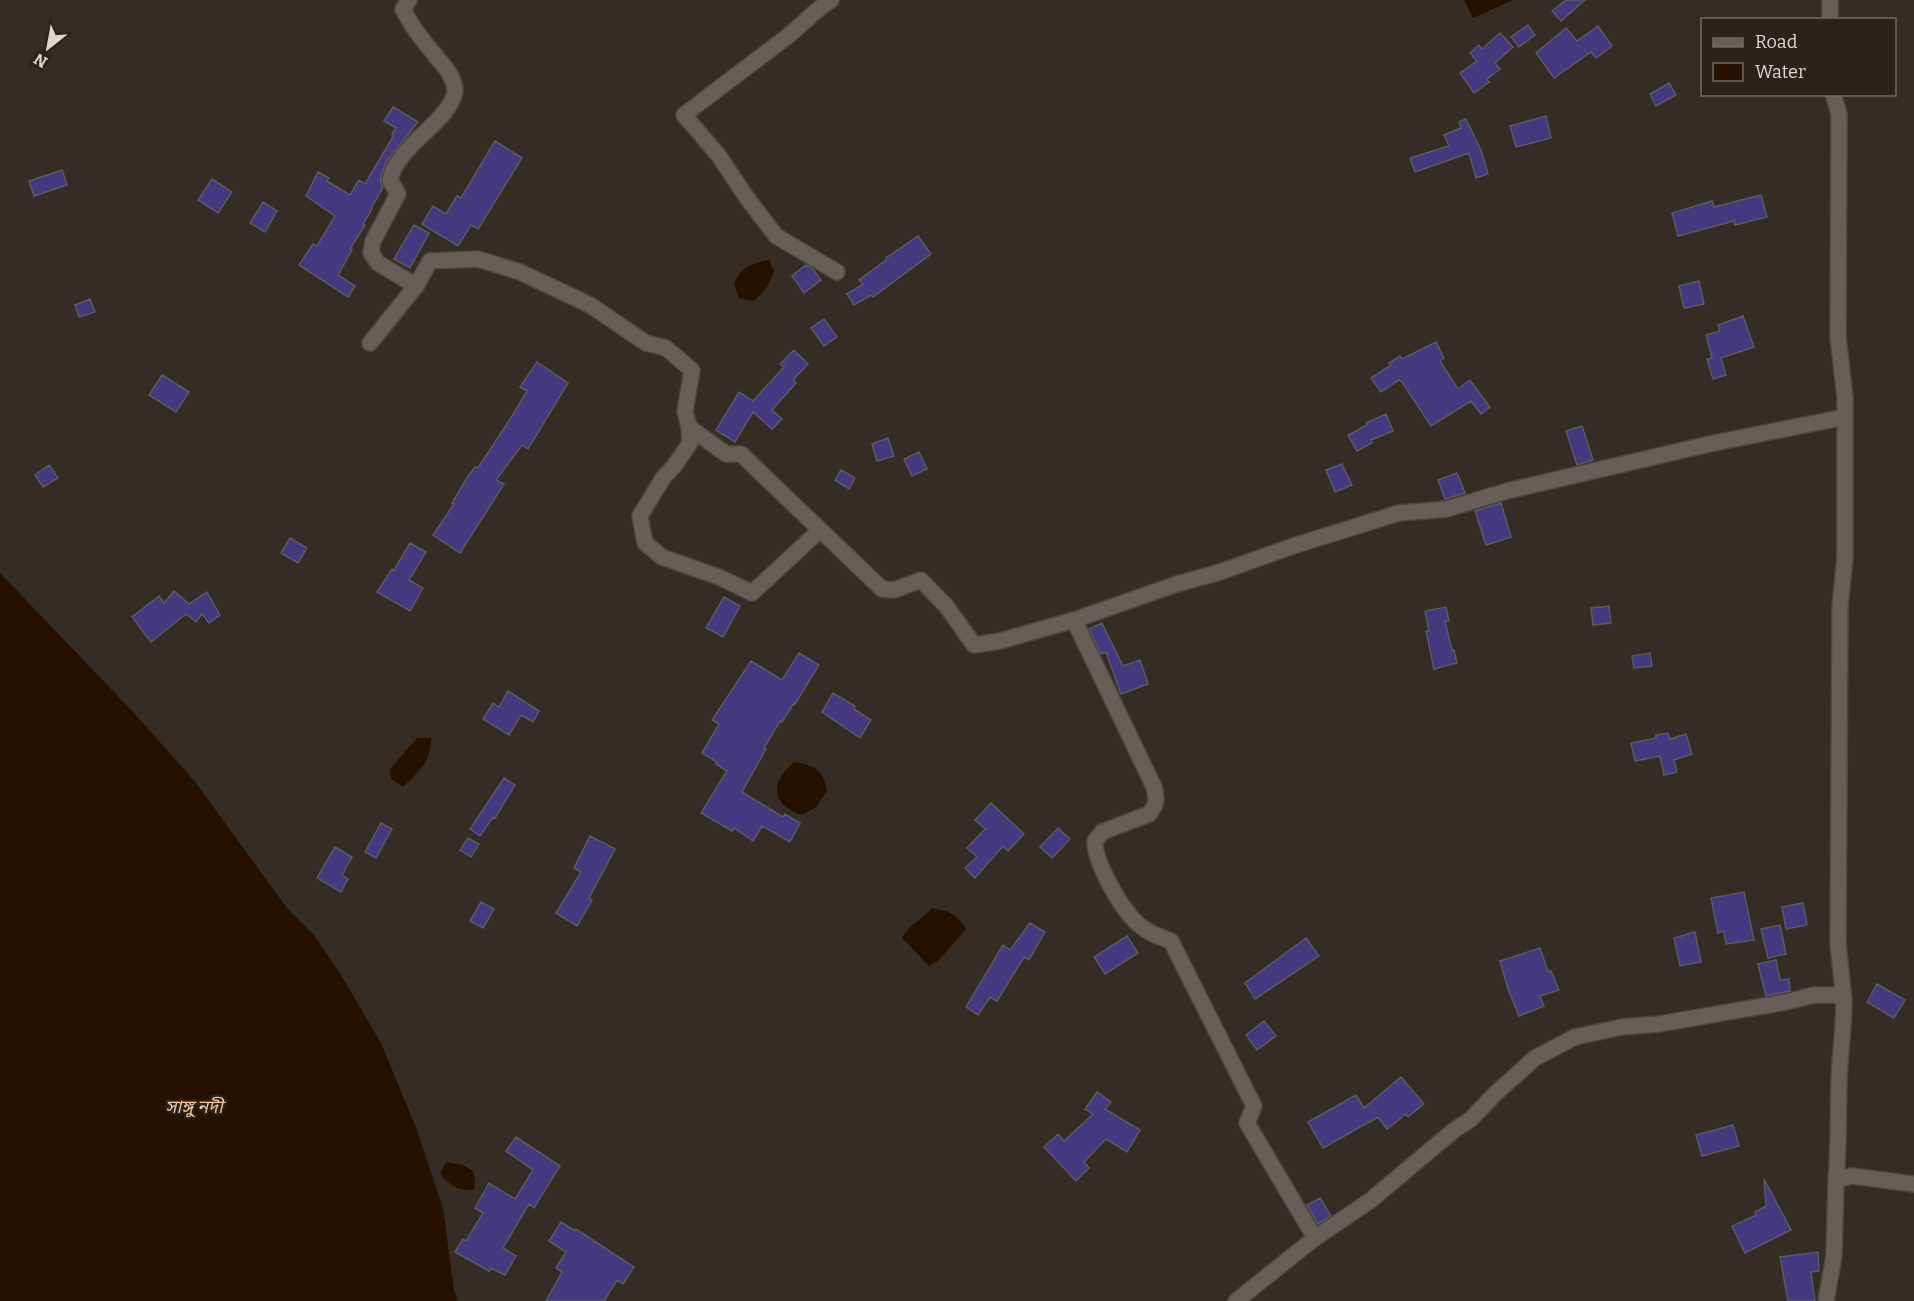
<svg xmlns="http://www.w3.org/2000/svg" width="1914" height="1301" font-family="Bitter,'Noto Sans Bengali',serif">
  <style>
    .water { fill: #261101 }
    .building { fill: #44397e; stroke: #5a5a64; stroke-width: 1.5 }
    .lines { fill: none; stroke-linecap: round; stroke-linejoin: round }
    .minor-casing { stroke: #4d4741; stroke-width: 18 }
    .secondary-casing { stroke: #4d4741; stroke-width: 18 }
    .minor { stroke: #675e57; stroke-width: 15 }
    .secondary { stroke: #675e57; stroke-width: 15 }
    .labels { text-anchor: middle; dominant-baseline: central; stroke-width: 5; stroke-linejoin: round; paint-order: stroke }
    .water-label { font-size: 18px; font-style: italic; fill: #fcc599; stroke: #2a221c }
  </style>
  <rect width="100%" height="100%" fill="#342c25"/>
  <!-- water -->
  <path class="water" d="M1464 0H1513L1473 18Z
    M769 260 774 271C770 284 764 292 754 301L739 298 734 284C740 268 752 263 769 260Z
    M0 573 135 714 196 783 287 908 314 935 341 975 381 1043 417 1130 443 1208 454 1290 458 1301H0Z
    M417 738H431C431 763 419 771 403 787L391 779 390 769Z
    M794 762C815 766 823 769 827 791L816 807 802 815C769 804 771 781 794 762Z
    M932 908C949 911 957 914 966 929L939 960 929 966 902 938C909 925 922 919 932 908Z
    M446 1162 463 1165 473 1171 475 1181 474 1190C457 1191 450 1185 440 1174Z"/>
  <!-- building -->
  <path class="building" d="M1566 0H1585L1561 21 1552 11Z
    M1528 25 1535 35 1519 47 1511 37Z
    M1598 26 1612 46 1596 58 1591 52 1554 78 1536 53 1566 28 1577 41Z
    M1500 33 1513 47 1495 63 1500 69 1487 79 1489 82 1474 93 1460 73 1477 61 1470 53 1479 45 1482 49Z
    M1669 83 1676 95 1656 106 1650 94Z
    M393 107 418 122 386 162 380 180 383 188 371 208 372 209 363 224 365 225 350 249 352 250 338 275 355 286 348 297 299 265 313 244 317 246 335 216 306 196 318 172 329 178 327 181 350 195 359 180 365 184 394 135 392 134 396 128 384 121Z
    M1546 116 1551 138 1516 147 1510 126Z
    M1466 119 1481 150 1488 174 1476 178 1469 153 1415 172 1410 158 1449 146 1444 135 1461 128 1459 122Z
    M495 141 522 158 478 229 471 225 458 246 422 224 433 206 446 214 457 196 461 198Z
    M62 170 67 185 34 196 29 181Z
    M212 179 232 192 218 213 198 200Z
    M1761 195 1767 217 1735 225 1734 221 1678 236 1672 213 1712 201 1714 207Z
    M263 202 277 211 265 232 250 223Z
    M414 225 429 233 410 268 394 259Z
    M918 236 931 254 873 297 871 295 854 305 847 294 863 284 859 280 886 260V258Z
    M806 265 813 269 821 280 804 293 792 276Z
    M1699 281 1704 304 1684 308 1679 286Z
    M90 299 95 312 79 317 75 305Z
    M1743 316 1754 347 1721 358 1726 375 1713 379 1707 359 1712 358 1706 335 1720 331 1718 325Z
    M824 319 837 337 824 346 811 328Z
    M1436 342 1444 358 1440 361 1458 389 1470 380 1490 407 1481 414 1471 401 1431 426 1402 382 1399 380 1381 392 1371 378 1390 366 1389 363 1400 356 1402 359Z
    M794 350 808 364 793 380 796 383 772 410 782 419 772 429 753 412 735 442 716 430 739 392 753 401 784 367 780 364Z
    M537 362 568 383 528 449 522 445 496 480 504 484 460 553 433 535 454 504 452 503 467 478 475 467 478 468 512 416 527 391 520 387Z
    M162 375 189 392 176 412 149 395Z
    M1386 414 1393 431 1371 440 1372 443 1357 451 1348 435 1367 425 1366 423Z
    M1582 426 1593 460 1577 465 1566 431Z
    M888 438 894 456 877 461 872 444Z
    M919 452 927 469 912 476 904 459Z
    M1342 464 1352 485 1335 492 1326 470Z
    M49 465 58 478 43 487 35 475Z
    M841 470 855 478 849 489 835 480Z
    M1457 473 1465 493 1445 499 1438 480Z
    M1501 503 1511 537 1486 545 1475 511Z
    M290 538 307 548 298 563 281 553Z
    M410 543 426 552 409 580 423 588 410 611 377 592 392 569 394 570Z
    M174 591 189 604 207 592 220 615 209 623 202 614 196 622 186 614 151 642 132 617 159 596 164 603Z
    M724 597 740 606 723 637 706 628Z
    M1609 606 1611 623 1593 625 1591 608Z
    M1446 607 1449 621H1445L1452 650H1454L1457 663 1434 669 1426 631H1429L1425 611Z
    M1102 623 1123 666 1140 660 1148 684 1121 694 1106 652 1101 654 1089 629Z
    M799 653 819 665 795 704 794 703 782 722 780 721 764 748 766 749 742 792 783 817 785 814 800 823 790 842 762 826 753 841 734 828 732 831 701 813 727 771 716 764 717 762 702 753 719 724 712 720 751 661 782 680Z
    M1650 653 1652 666 1634 668 1632 656Z
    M508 691 539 711 533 722 521 715 509 735 483 719 493 703 499 707Z
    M833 693 855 706 854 709 871 720 860 738 822 712Z
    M1668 733 1670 739 1686 734 1692 754 1674 760 1677 772 1664 775 1660 756 1635 761 1631 743 1656 738V735Z
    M504 778 515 785 495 818 493 817 480 836 470 829Z
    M991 803 1024 834 1008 851 1003 846 975 878 965 868 977 857 967 848 985 829 975 820Z
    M381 823 392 829 376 858 365 852Z
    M1058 828 1070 839 1052 858 1040 847Z
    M590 836 615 849 589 898 592 900 577 926 556 913 581 872 574 868Z
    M468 838 479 844 471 857 460 850Z
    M335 847 352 857 342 875 348 879 341 892 317 878Z
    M1744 892 1754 940 1726 944 1724 931 1718 933 1711 898Z
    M481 902 494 909 483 928 470 921Z
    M1803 903 1807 925 1786 929 1782 907Z
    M1030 923 1045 932 1029 960 1024 957 997 1001 990 997 978 1015 966 1007 1003 945 1010 950Z
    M1780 925 1786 954 1768 958 1761 929Z
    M1695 932 1701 962 1680 966 1674 938Z
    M1127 936 1138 953 1105 974 1094 957Z
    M1306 938 1319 956 1255 999 1245 983Z
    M1540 948 1548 972 1551 971 1559 990 1540 996 1544 1006 1519 1016 1508 989 1500 961Z
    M1776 960 1780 980 1789 979 1790 991 1766 996 1758 964Z
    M1877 984 1905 1000 1894 1018 1867 1002Z
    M1264 1021 1276 1036 1257 1050 1246 1035Z
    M1401 1077 1424 1104 1408 1117 1406 1114 1387 1129 1378 1117 1323 1148 1308 1122 1356 1095 1364 1108Z
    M1097 1092 1111 1102 1105 1109 1140 1130 1127 1152 1106 1139 1084 1162 1089 1168 1076 1181 1044 1147 1058 1134 1064 1141 1093 1114 1085 1109Z
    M1733 1125 1739 1146 1702 1156 1696 1135Z
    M516 1137 560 1166 534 1208 529 1204 503 1248 516 1256 505 1275 491 1268 489 1271 455 1252 463 1239 466 1241 483 1213 475 1208 489 1183 515 1199 533 1170 506 1151Z
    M1764 1179 1791 1230 1745 1253 1732 1226 1756 1215 1755 1212 1766 1206Z
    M1320 1198 1331 1216 1318 1224 1307 1205Z
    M561 1222 575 1231 576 1229 634 1267 623 1284 617 1280 604 1301H546L562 1272 556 1268 566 1252 549 1241Z
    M1818 1252 1819 1271 1811 1272 1815 1301H1788L1780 1257Z"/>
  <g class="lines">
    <!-- minor casing -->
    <g class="minor-casing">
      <path id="minor" d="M831 0C815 10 803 24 788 36 754 62 719 88 684 115L719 156 747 198 776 236 837 272
        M1830 20V0
        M1833 94 1839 114 1838 337 1845 397V558L1840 606 1838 944 1844 1000
        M370 343 416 286
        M689 427 690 443 675 465 663 478 640 516 645 543 662 557 719 577 752 593 820 530
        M1074 620 1177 584 1220 572 1293 546 1399 513 1447 509 1507 491 1714 443 1845 417
        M1315 1238 1371 1200 1453 1131 1471 1119 1495 1094 1535 1058 1575 1037 1622 1027 1659 1024 1786 1002 1814 995H1835L1844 1000C1844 1027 1840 1054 1839 1080 1838 1114 1839 1146 1836 1180
        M1826 1301 1834 1256 1836 1180 1852 1176 1914 1184"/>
    </g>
    <!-- secondary casing -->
    <g class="secondary-casing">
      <path id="secondary" d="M409 0 403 9C411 26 423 41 435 55 439 61 446 67 449 73 452 78 455 86 455 91 451 121 397 145 390 180L398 194 373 241 371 253 378 263 416 286 430 261 478 259 520 272 590 305 646 343 666 348 692 370 685 411 689 427 726 454H741L882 589 894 590 921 580 947 607 974 645 1000 641 1074 620 1154 787C1157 798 1157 805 1149 814L1102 832 1095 841C1094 861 1120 906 1134 920 1144 931 1157 936 1171 941L1254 1106 1247 1123 1315 1238 1236 1301"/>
    </g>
    <!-- minor -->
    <use href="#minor" class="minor"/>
    <!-- secondary -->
    <use href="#secondary" class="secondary"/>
  </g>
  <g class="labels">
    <!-- water labels -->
    <g class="water-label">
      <text x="194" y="1107">সাঙ্গু নদী</text>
    </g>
  </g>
  <!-- legend -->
  <rect x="1701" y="18" width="195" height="78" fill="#2a221c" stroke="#716a65" stroke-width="1.5"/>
  <rect x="1713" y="38" width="30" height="9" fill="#675e57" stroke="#716a65" stroke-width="1.5"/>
  <text x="1755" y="48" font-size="18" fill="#dcd7d3">Road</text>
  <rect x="1713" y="63" width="30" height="18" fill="#261101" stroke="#716a65" stroke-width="1.5"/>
  <text x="1755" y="78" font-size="18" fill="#dcd7d3">Water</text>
  <!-- north arrow -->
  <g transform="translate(48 48) rotate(211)" stroke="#2a221c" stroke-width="4.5" paint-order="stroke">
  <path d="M0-4.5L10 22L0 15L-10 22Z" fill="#dcd7d3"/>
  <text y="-9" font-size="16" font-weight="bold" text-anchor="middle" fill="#dcd7d3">N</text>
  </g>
</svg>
